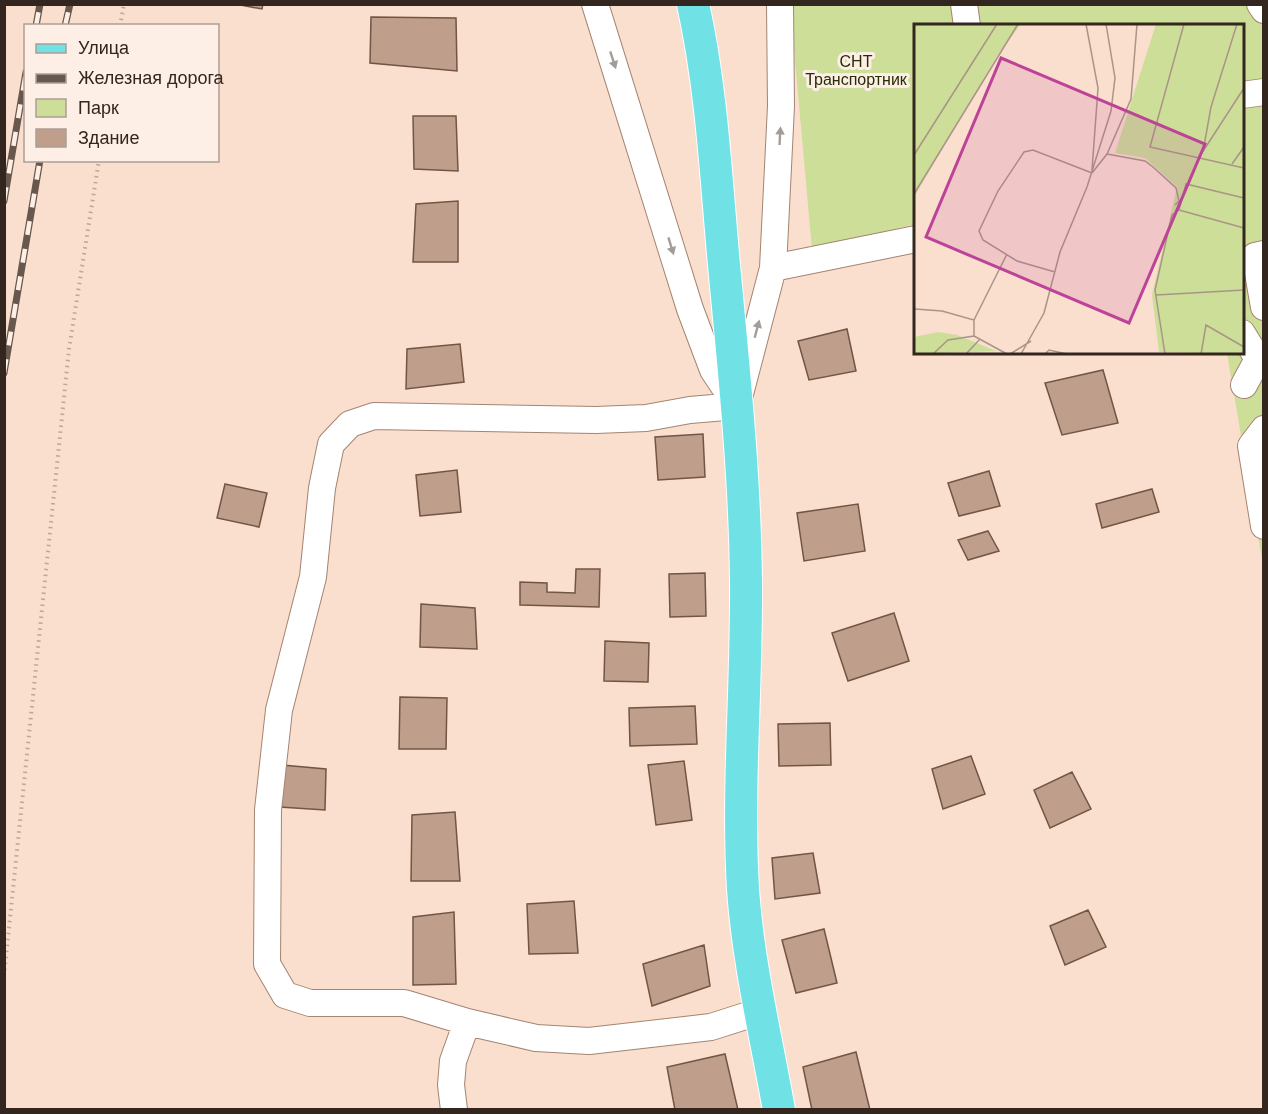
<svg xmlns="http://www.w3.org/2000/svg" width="1268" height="1114" font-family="Arial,sans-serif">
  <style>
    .green { fill: #ccde97 }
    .building { fill: #bf9e8b; stroke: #725544; stroke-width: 1.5 }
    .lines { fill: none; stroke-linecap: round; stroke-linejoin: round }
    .minor-casing { stroke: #a48472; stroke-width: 28 }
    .major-casing { stroke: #fff; stroke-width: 34 }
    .path { stroke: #bea699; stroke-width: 4; stroke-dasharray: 1.5 4.5; stroke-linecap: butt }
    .minor { stroke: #fff; stroke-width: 26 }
    .major { stroke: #70e2e6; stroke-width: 32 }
    .rail-casing { stroke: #68574d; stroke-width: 7 }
    .rail { stroke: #fdeee6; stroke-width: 4.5; stroke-dasharray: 14; stroke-linecap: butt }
    .oneway { fill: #a39d9a }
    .labels { text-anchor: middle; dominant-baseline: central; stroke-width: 6; stroke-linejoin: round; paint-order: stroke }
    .park-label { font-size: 16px; fill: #262e03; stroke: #fdeee6 }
    .inset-road { fill: none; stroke: #aa9488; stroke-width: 1.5 }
    .view { fill: #bc4397; fill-opacity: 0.15; stroke: #bc4397; stroke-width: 3 }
    .inset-edge { fill: none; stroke: #33261e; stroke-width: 3 }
  </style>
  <rect width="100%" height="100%" fill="#fadece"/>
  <!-- green -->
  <path class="green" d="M790 5H1263V565L1227 353 1242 352V26H916L915 224 812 249Z"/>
  <!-- building -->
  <path class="building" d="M235 4H263L262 9Z
    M371 17 456 18 457 71 370 63Z
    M413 116H456L458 171 414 169Z
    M458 201V262H413L416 204Z
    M847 329 856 371 809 380 798 341Z
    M460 344 464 382 406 389 407 349Z
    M1103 370 1118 423 1062 435 1045 383Z
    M703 434 705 477 658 480 655 437Z
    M457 470 461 512 420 516 416 475Z
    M989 471 1000 506 959 516 948 483Z
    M225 484 267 493 259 527 217 518Z
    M1152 489 1159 512 1102 528 1096 504Z
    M858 504 865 551 804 561 797 513Z
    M988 531 999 551 968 560 958 540Z
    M576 569H600L599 607 520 605V582L547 583V592L575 593Z
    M705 573 706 616 670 617 669 574Z
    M421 604 475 608 477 649 420 647Z
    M894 613 909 661 848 681 832 633Z
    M605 641 649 643 648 682 604 681Z
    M400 697 447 698 446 749H399Z
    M695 706 697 744 630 746 629 708Z
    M830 723 831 765 779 766 778 724Z
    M971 756 985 794 943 809 932 769Z
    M684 761 692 820 656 825 648 765Z
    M282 765 326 769 325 810 280 807Z
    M1072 772 1091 809 1050 828 1034 790Z
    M455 812 460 881H411L412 815Z
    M813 853 820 893 775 899 772 858Z
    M574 901 578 953 529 954 527 904Z
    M1088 910 1106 947 1065 965 1050 926Z
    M454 912 456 984 413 985V917Z
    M824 929 837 983 796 993 782 940Z
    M704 945 710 986 652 1006 643 964Z
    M856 1052 870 1110H812L803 1067Z
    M725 1054 738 1110H675L667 1067Z"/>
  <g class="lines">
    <!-- minor casing -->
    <g class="minor-casing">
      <path id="minor" d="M595 4 690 309 713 370 737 406
        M964 4 967 26
        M1260 4 1264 10
        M1242 95 1264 92
        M1264 254 1255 256 1264 307
        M773 268 916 239
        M1242 333 1258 359 1244 385
        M740 394 773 268 781 106 780 4
        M737 406 690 410 646 418 596 420 374 416 350 424 331 444 322 488 313 577 279 710 268 810 267 964 285 995 310 1003H404L467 1022 536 1038 589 1041 711 1027 761 1011
        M1264 429 1251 446 1264 526
        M454 1110 451 1085 453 1061 467 1022"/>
    </g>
    <!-- major casing -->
    <g class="major-casing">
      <path id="major" d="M693 4C712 90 716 178 724 265 734 371 745 476 746 582 747 684 737 787 743 889 748 962 766 1037 779 1110"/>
    </g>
    <!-- path -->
    <path class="path" d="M120 26 124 4
      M4 976 69 349 99 160"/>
    <!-- minor -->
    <use href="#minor" class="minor"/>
    <!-- major -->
    <use href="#major" class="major"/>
    <!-- rail casing -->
    <g class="rail-casing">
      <path id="rail" d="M36 26 40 4
        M65 26 70 4
        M4 201 26 72
        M4 373 40 160"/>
    </g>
    <!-- rail -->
    <use href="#rail" class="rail"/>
  </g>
  <!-- one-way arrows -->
  <defs><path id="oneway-solid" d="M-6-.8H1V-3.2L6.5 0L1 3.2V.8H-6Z" transform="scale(1.5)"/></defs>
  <g class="oneway">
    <use href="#oneway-solid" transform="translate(613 60) rotate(72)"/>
    <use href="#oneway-solid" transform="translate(780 136) rotate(-87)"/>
    <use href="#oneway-solid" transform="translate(671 246) rotate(73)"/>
    <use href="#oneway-solid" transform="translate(757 329) rotate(-75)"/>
  </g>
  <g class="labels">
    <!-- park labels -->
    <g class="park-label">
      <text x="856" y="61">СНТ<tspan x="856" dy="18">Транспортник</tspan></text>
    </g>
  </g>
  <!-- overview -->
  <g transform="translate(914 24)">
    <rect width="330" height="330" fill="#fadece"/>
    <path d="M0 0H107L83 32 0 173ZM242 0H330V330L245 328 238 271 263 163 231 134 201 129ZM24 308 43 311 82 327 0 330V313Z" fill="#ccde97"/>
    <path class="inset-road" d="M172 0 184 64 178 146M270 0 236 123 330 144M290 122 297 83 323 0M193 130 231 137 239 143 262 164 265 177 261 181M0 131 83 0M284 135 330 64M318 140 330 123M178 149 193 130 217 75 223 0M0 170 104 0M265 186 330 204M141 248 103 237 69 216 65 207 84 167 110 128 119 126 178 149M242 271 330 266M1 285 28 287 60 296V312L93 330M60 296 93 230M19 330 34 316 60 312M52 330 66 315M96 330 117 317M107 330 130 289 146 228 173 163 197 87 201 54 192 0M131 330 135 326 153 330M251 330 241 266 258 191 265 186 272 160 330 174M287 330 292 301 330 323"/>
    <path class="view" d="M87 34 291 120 215 299 12 213Z"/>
    <rect width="330" height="330" class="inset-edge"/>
  </g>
  <!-- border -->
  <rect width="1268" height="1114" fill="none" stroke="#33261e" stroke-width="12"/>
  <!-- legend -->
  <rect x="24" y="24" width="195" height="138" fill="#fdeee6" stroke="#ac9e96" stroke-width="1.5"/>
  <rect x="36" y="44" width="30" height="9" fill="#70e2e6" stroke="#ac9e96" stroke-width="1.5"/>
  <text x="78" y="54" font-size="18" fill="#33261e">Улица</text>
  <rect x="36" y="74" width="30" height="9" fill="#68574d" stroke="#ac9e96" stroke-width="1.5"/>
  <text x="78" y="84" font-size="18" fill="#33261e">Железная дорога</text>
  <rect x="36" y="99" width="30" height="18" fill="#ccde97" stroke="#ac9e96" stroke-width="1.5"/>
  <text x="78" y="114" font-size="18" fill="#33261e">Парк</text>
  <rect x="36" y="129" width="30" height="18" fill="#bf9e8b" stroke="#ac9e96" stroke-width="1.5"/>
  <text x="78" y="144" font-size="18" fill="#33261e">Здание</text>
</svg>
